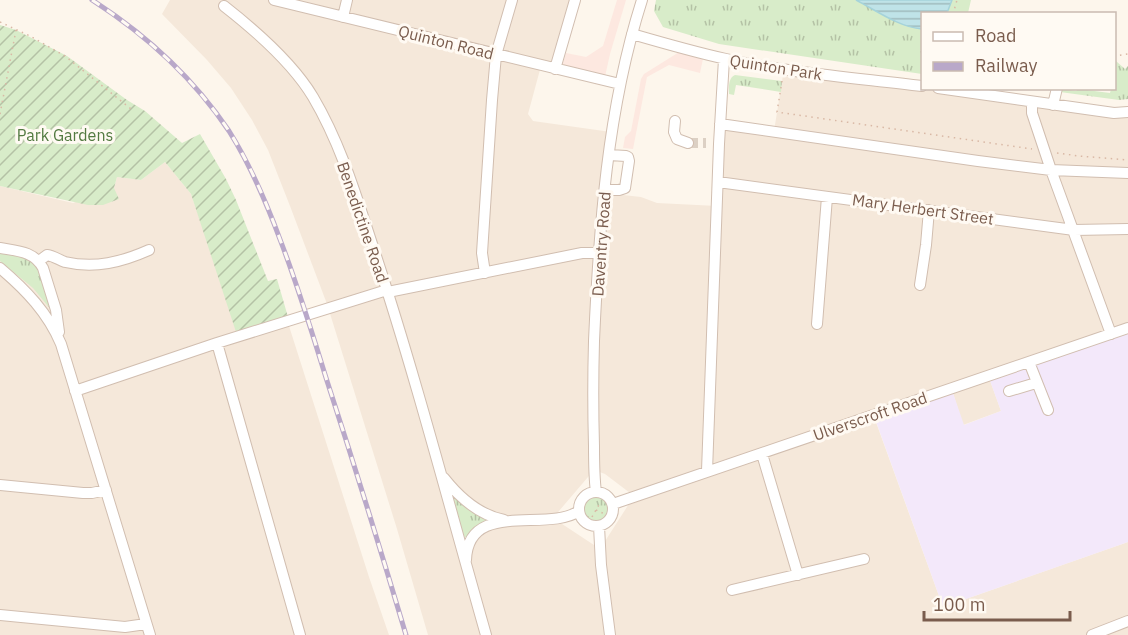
<svg xmlns="http://www.w3.org/2000/svg" width="1128" height="635" font-family="'IBM Plex Sans',sans-serif">
  <style>
    .residential { fill: #f5e8da; fill-rule: evenodd }
    .commercial { fill: #fde8e0 }
    .education { fill: #f3e8fa }
    .grass { fill: url(#grass-tufts) }
    .garden { fill: url(#garden-furrows) }
    .water { fill: url(#water-rules); stroke: #a5d3da; stroke-width: 1.5 }
    .lines { fill: none; stroke-linecap: round; stroke-linejoin: round }
    .minor-tunnel { stroke: #dcd0c4; stroke-width: 10; stroke-dasharray: 10 5; stroke-linecap: butt }
    .minor-casing { stroke: #d1beb0; stroke-width: 12 }
    .path { stroke: #d9b8a5; stroke-width: 1.5; stroke-dasharray: 1.5 4.5; stroke-linecap: butt }
    .minor { stroke: #fff; stroke-width: 10 }
    .rail-casing { stroke: #b9a8c9; stroke-width: 5 }
    .rail { stroke: #fffaf3; stroke-width: 3; stroke-dasharray: 9; stroke-linecap: butt }
    .labels { text-anchor: middle; dominant-baseline: central; stroke-width: 6; stroke-linejoin: round; paint-order: stroke }
    .street-label { font-size: 16px; fill: #7a5c4d; stroke: #fffaf3 }
    .park-label { font-size: 16px; fill: #537a41; stroke: #fffaf3 }
  </style>
  <defs>
    <pattern id="grass-tufts" width="24" height="20" patternUnits="userSpaceOnUse" patternTransform="scale(1.5)"><rect width="24" height="20" fill="#d8ecc9"/><path d="M3 7l-1-3M5 7V3M7 7l1-3M15 17l-1-3M17 17v-4M19 17l1-3" fill="none" stroke="#b4c2a5"/></pattern>
    <pattern id="garden-furrows" width="10" height="10" patternUnits="userSpaceOnUse" patternTransform="scale(1.5)"><rect width="10" height="10" fill="#d8ecc9"/><path d="M-1 1l2-2M0 10L10 0M9 11l2-2" fill="none" stroke="#b4c2a5"/></pattern>
    <pattern id="water-rules" width="6" height="5" patternUnits="userSpaceOnUse" patternTransform="scale(1.5)"><rect width="6" height="5" fill="#bfe3e8"/><path d="M0 2.5h6" fill="none" stroke="#a0bbbe"/></pattern>
  </defs>
  <rect width="100%" height="100%" fill="#fdf6ec"/>
  <!-- residential -->
  <path class="residential" d="M170 0H575L555 69 541 66 528 114 533 121 611 132 605 193 641 197 657 203 717 206 720 124 774 131 784 69 922 88 938 89 1128 112V327L988 375 1001 411 963 425 951 387 873 414 943 607 1128 542V635H428L397 529 327 304 290 206 268 150 252 120 231 88 207 60 162 14ZM594 470 605 474 634 496 600 549 553 518ZM442 475 494 518 466 553Z
    M165 162 191 194 208 243 289 326 369 577 389 635H0V186L73 203 114 188 117 177 141 180Z"/>
  <!-- commercial -->
  <path class="commercial" d="M617 0H626L610 54 604 81 561 70 566 53 586 57 603 46Z
    M684 49 704 54 700 73 669 65 647 77 633 149 623 148 625 137 631 131 641 79 644 74Z"/>
  <!-- education -->
  <path class="education" d="M1128 331V542L943 607 874 416 952 390 964 425 1001 411 989 378Z"/>
  <!-- grass -->
  <path class="grass" d="M656 0H971L968 13 922 14V74L719 44 663 27 654 11Z
    M1116 61 1125 69 1128 66V99L1119 100 1060 92 1061 89 1076 91 1079 89 1110 93 1111 89 1114 88Z
    M735 75 782 81 781 92 736 85 734 95 729 94C729 87 728 78 735 75Z
    M0 250 25 256 36 263 52 311 33 288 0 261Z
    M583 509a13 13 0 1 1 26 0a13 13 0 1 1-26 0Z
    M453 496 486 520 467 538 463 536 452 498Z"/>
  <!-- garden -->
  <path class="garden" d="M0 25 16 30 67 56 127 100 145 111 182 143 200 134 226 179 236 200 268 281 277 279 288 317 236 332 191 194 165 162 141 180 117 177 114 188 119 199 103 205H88L0 186Z"/>
  <!-- water -->
  <path class="water" d="M856 0H952L947 13 922 14V29C899 27 877 11 856 0Z"/>
  <g class="lines">
    <!-- minor-tunnel -->
    <path class="minor-tunnel" d="M688 143H706"/>
    <!-- minor casing -->
    <g class="minor-casing">
      <path id="minor" d="M274 0 620 84
        M224 6C256 31 292 62 313 97 342 146 358 202 376 256 417 381 450 509 486 635
        M343 17 347 0
        M632 34C663 43 694 52 726 59 790 73 857 78 922 86
        M555 69 575 0
        M938 88 1114 113 1128 112
        M1032 102V113L1051 170 1111 334
        M1053 105 1057 88
        M675 121 674 132 677 139 688 143
        M720 124 978 161 1051 170 1128 173
        M718 182 1074 230 1128 229
        M605 190H619L625 188 629 161 628 157 626 156 609 155
        M0 248C17 251 34 251 43 268L56 310 59 332
        M39 261 47 255C54 256 59 260 65 262 95 269 122 262 149 250
        M0 268C26 290 48 313 61 344L150 635
        M485 273 482 253 492 100 496 55 512 0
        M920 285 926 245 929 210
        M388 292 582 253H600
        M817 324 827 197
        M217 343 300 635
        M1029 362 1048 410
        M75 391 217 343 387 290
        M1009 391 1036 383
        M762 454 798 575
        M707 471 719 144 724 59
        M444 478C459 497 479 515 504 520
        M0 485 83 493H92L106 490
        M596 492C594 477 594 461 594 446 593 411 593 376 594 341 599 227 607 110 642 0
        M579 509a17 17 0 1 1 34 0a17 17 0 1 1-34 0Z
        M613 504 1128 328
        M599 526 601 565 610 635
        M466 560C468 499 547 533 579 511
        M732 590 864 559
        M0 615 125 627 146 624
        M1092 635 1128 621"/>
    </g>
    <!-- path -->
    <path class="path" d="M953 14 957 0
      M0 22 30 36 65 56 131 109
      M1114 56 1128 54
      M782 81 777 112 1032 149
      M0 114 16 30
      M1057 153 1079 156 1128 160
      M596 510 611 517
      M592 517 600 503"/>
    <!-- minor -->
    <use href="#minor" class="minor"/>
    <!-- rail casing -->
    <g class="rail-casing">
      <path id="rail" d="M92 0C145 34 194 79 229 131 251 166 267 204 281 242 299 289 313 336 328 384 355 467 381 551 406 635"/>
    </g>
    <!-- rail -->
    <use href="#rail" class="rail"/>
  </g>
  <g class="labels">
    <!-- street labels -->
    <g class="street-label">
      <text transform="translate(446 42) rotate(14)">Quinton Road</text>
      <text transform="translate(776 67) rotate(9)">Quinton Park</text>
      <text transform="translate(923 209) rotate(8)">Mary Herbert Street</text>
      <text transform="translate(363 222) rotate(71)">Benedictine Road</text>
      <text transform="translate(601 244) rotate(-86)">Daventry Road</text>
      <text transform="translate(870 416) rotate(-19)">Ulverscroft Road</text>
    </g>
    <!-- park labels -->
    <g class="park-label">
      <text x="65" y="135">Park Gardens</text>
    </g>
  </g>
  <!-- legend -->
  <rect x="921" y="12" width="195" height="78" fill="#fffaf3" stroke="#cabbb1" stroke-width="1.5"/>
  <rect x="933" y="32" width="30" height="9" fill="#ffffff" stroke="#cabbb1" stroke-width="1.5"/>
  <text x="975" y="42" font-size="18" fill="#7a5c4d">Road</text>
  <rect x="933" y="62" width="30" height="9" fill="#b9a8c9" stroke="#cabbb1" stroke-width="1.5"/>
  <text x="975" y="72" font-size="18" fill="#7a5c4d">Railway</text>
  <!-- scale -->
  <path d="M924 611v9h146v-9" fill="none" stroke="#7a5c4d" stroke-width="3"/>
  <text x="933" y="611" font-size="18" fill="#7a5c4d" stroke="#fffaf3" stroke-width="4.5" paint-order="stroke">100 m</text>
</svg>
